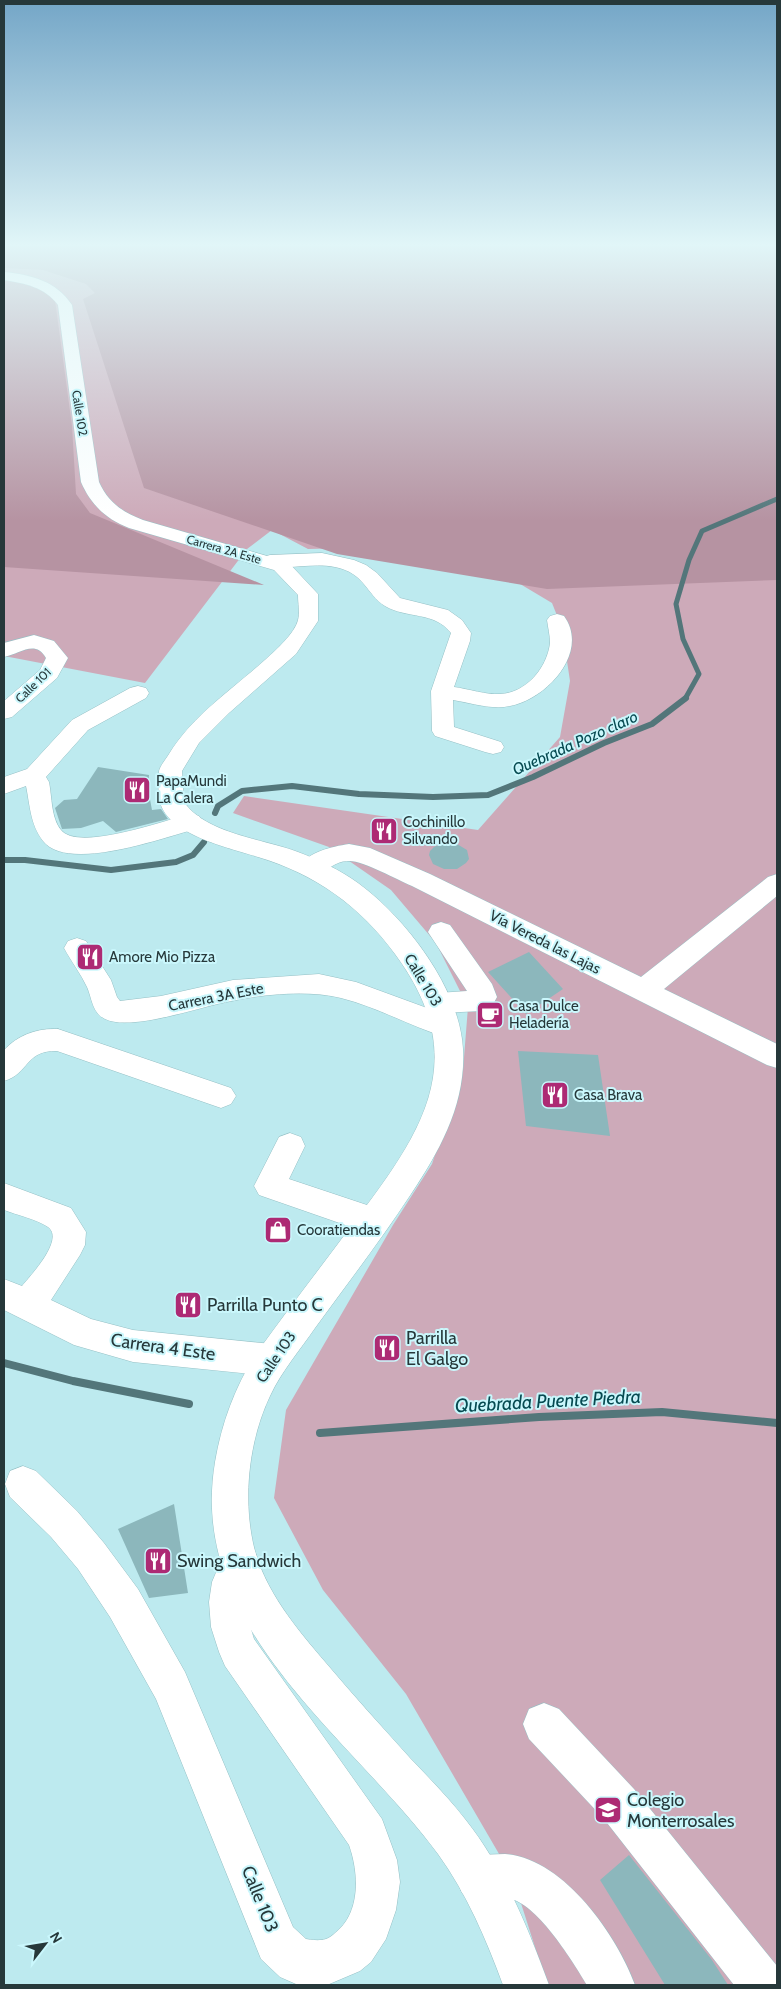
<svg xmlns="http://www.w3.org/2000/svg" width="781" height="1989" font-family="Cabin,sans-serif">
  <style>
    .green { fill: #cdaab9 }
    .forest { fill: #b693a2 }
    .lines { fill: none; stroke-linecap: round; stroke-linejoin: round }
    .stream-far2 { stroke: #53767a; stroke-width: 5 }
    .stream-far1 { stroke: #53767a; stroke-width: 6 }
    .stream { stroke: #53767a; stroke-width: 8 }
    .building { fill: #8cb7bc }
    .minor-casing { stroke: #95c0c5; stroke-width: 1 }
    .major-casing { stroke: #95c0c5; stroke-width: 1 }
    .minor { fill: #fff; fill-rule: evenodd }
    .major { fill: #fff; fill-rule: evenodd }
    .labels { text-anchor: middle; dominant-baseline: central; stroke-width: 4; stroke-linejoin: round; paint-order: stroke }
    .far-street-label { font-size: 12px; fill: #26383a; stroke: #caf7fc }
    .poi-label { font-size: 15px; fill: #26383a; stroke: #caf7fc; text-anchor: start }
    .street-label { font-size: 15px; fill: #26383a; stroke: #caf7fc }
    .water-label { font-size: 16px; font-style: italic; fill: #064a51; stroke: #caf7fc }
    .near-poi-label { font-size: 18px; fill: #26383a; stroke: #caf7fc; text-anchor: start }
    .near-street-label { font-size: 18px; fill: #26383a; stroke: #caf7fc }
    .near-water-label { font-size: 19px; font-style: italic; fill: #064a51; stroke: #caf7fc }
  </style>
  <rect width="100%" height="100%" fill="#bdeaef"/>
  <!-- green -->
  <path class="green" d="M4 243H777V1985H547L513 1878 406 1694 323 1590 274 1498 286 1410 393 1225 432 1164 463 1070 468 1007 436 943 391 890 329 847 233 813 244 796 478 830 560 737 570 681 562 628 552 603 500 572 350 548 308 549 272 530 247 549 145 683 4 656Z"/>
  <!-- forest -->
  <path class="forest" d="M4 243H777V580L547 589 337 554 144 488 83 299 95 293 86 284 43 270 4 268Z
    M4 280C24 283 40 287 55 300L72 426 76 494 90 513 264 585 4 567Z"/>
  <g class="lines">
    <!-- stream-far2 -->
    <path class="stream-far2" d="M685 699 699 674 683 639 676 604 689 560 702 531 777 499"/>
    <!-- stream-far1 -->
    <path class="stream-far1" d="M215 813 218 806 242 791 292 786 359 794 433 797 488 795 533 777 604 743 652 724 686 698
      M4 860H25L111 870 176 862 193 855 204 842"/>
    <!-- stream -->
    <path class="stream" d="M4 1363 73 1381 189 1404
      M320 1433 539 1417 662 1412 777 1423"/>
  </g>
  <!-- building -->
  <path class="building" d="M98 767 149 775 148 789 152 810 161 809 168 819 116 832 103 821 81 828 62 829 55 808 64 800 77 799Z
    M445 842 457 844 467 850 469 859 466 863 457 869H444L433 864 429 855 430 851 434 847Z
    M529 952 563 989 526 1014 488 972Z
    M518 1051 598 1055 610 1136 526 1126Z
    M174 1504 188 1593 149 1598 118 1529Z
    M629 1855 712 1960 728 1985H665L600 1880Z"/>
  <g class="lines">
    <!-- minor casing -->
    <g class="minor-casing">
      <path id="minor" d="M322 553 354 560 366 565 377 573 400 598 448 610 462 620 471 633 470 641 454 687C469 689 486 695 500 694 526 693 547 668 550 643 550 635 548 628 547 620L550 616 557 614 564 616C590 652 547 699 510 706 492 710 471 703 453 700L454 727 501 742 504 747 501 752 493 754 485 752 435 736 432 731 431 691 451 633C434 611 407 619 385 606 366 594 365 573 335 567 312 562 286 571 263 565L260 561 263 557 270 555Z
        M34 635 54 641 68 658 57 678 12 717 4 719V701L40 670 46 658C35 639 20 654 4 657V643Z
        M138 686 146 688 149 693 146 698 88 730 46 777 49 782C52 797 51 818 61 830 78 852 166 820 190 814L199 816 202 822 199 828C165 837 68 873 43 841 30 824 30 805 26 786L4 794V777L27 769 72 720 130 688Z
        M349 844 370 848 430 874 641 977 768 877 777 874V896L664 989 777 1044V1068L767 1065 412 886C398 880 363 861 350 861 330 860 324 880 302 874L298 868C309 851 331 847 349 844Z
        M441 922 450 925 492 984 497 997 491 1008 481 1011 441 1013 455 1018 459 1026 455 1034 445 1037C410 1026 377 1007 341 998 309 990 264 994 232 1001 201 1006 132 1032 105 1019 92 1013 92 998 87 987 81 974 71 961 64 948L68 941 77 938 86 941 111 980 117 997 120 1001 161 996 233 980 319 974 356 982 427 1008 424 1003 428 996 438 993 467 991 428 932 432 925Z
        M58 1029 231 1088 236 1096 231 1104 221 1108 57 1051C25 1050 29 1074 4 1081V1050C18 1035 37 1028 58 1029Z
        M290 1133 301 1137 305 1146 289 1179 385 1211 390 1221 385 1231 374 1235 259 1195 254 1186 279 1137Z
        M4 1183 71 1208 86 1232 85 1245 80 1255 51 1300 91 1319 133 1330 272 1344 284 1349 289 1360 284 1371 272 1376 133 1362 74 1345 4 1310V1279L22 1286C31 1275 65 1239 48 1227 36 1219 17 1215 4 1210Z
        M23 1466 36 1471 77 1511 104 1543 138 1589 185 1672 293 1927 306 1939C312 1940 320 1941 326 1939 329 1938 333 1935 335 1933 361 1913 359 1873 349 1845L225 1666 219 1652 211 1627 209 1602 212 1582 226 1549 240 1544 254 1549 259 1563C247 1593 244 1608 254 1639L382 1819 397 1860 400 1882 396 1910 386 1939 371 1962 360 1971 327 1985H304L296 1984 280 1977 261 1959 156 1699 110 1617 78 1569 51 1537 10 1497 5 1484 10 1471Z
        M544 1703 559 1709 634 1789 777 1966V1985H734L604 1819 529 1739 523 1724 529 1709Z
        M505 1854C563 1858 617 1935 635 1985H587C573 1962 539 1906 511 1899 502 1896 491 1899 481 1899 474 1899 468 1895 462 1893L456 1877 462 1861 478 1855Z"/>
    </g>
    <!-- major casing -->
    <g class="major-casing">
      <path id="major" d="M4 272C32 275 56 281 72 305L99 482C108 502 122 512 143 520L288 562 318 594V621L296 654 229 713 199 743 182 771 184 802C206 834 264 839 298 852 319 860 340 870 358 883 406 918 460 989 463 1049 466 1104 440 1150 411 1194 381 1240 347 1284 315 1328 300 1350 281 1372 270 1396 249 1440 243 1496 253 1543 263 1589 296 1628 326 1663 353 1695 382 1727 410 1758 429 1778 448 1797 465 1819 504 1868 528 1928 549 1985H503C486 1939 467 1894 438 1854 350 1735 187 1629 215 1462 222 1421 237 1381 261 1347 292 1304 324 1263 355 1221 423 1131 473 1059 395 954 360 906 315 874 258 857 230 848 168 835 160 802 158 794 158 779 159 771 160 766 166 759 169 754 193 715 233 689 266 659 276 650 295 633 298 620 300 613 298 603 298 595L274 570 129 528C106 519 91 505 81 482L58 305C45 287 24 283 4 280Z"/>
    </g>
    <!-- minor -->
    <use href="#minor" class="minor"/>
    <!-- major -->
    <use href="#major" class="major"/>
  </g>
  <!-- sky -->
  <linearGradient id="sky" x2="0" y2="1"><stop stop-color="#74a6c7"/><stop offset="0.47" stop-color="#e1f6f8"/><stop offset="1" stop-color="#e1f6f8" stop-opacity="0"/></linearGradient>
  <rect width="781" height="521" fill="url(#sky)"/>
  <!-- icons -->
  <defs>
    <g id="restaurant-square" transform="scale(1.4375)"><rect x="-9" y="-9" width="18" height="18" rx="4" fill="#ad2a74" stroke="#caf7fc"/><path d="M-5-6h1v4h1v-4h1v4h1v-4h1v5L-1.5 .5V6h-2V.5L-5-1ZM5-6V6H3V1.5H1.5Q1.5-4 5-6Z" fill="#fff"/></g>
    <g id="cafe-square" transform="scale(1.4375)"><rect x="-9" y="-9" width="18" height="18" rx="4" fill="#ad2a74" stroke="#caf7fc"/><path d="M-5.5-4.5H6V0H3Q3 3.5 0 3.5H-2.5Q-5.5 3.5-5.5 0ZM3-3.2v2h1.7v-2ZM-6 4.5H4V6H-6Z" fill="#fff"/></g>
    <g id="shop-square" transform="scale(1.4375)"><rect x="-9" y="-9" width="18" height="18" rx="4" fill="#ad2a74" stroke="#caf7fc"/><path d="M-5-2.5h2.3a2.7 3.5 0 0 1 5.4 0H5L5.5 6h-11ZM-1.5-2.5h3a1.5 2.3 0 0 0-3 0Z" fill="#fff"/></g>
    <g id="school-square" transform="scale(1.4375)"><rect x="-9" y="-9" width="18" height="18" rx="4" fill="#ad2a74" stroke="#caf7fc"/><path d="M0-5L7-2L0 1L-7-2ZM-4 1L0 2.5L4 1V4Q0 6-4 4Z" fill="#fff"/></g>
  </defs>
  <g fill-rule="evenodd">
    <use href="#restaurant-square" x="137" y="790"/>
    <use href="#restaurant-square" x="384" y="831"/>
    <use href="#restaurant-square" x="90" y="957"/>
    <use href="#cafe-square" x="490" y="1015"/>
    <use href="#restaurant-square" x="555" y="1095"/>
    <use href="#shop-square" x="278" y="1230"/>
    <use href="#restaurant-square" x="188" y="1305"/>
    <use href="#restaurant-square" x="387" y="1348"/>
    <use href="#restaurant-square" x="158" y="1561"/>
    <use href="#school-square" x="608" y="1810"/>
  </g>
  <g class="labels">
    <!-- far-street labels -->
    <g class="far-street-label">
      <text transform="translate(80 413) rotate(81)">Calle 102</text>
      <text transform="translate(224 549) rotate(16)">Carrera 2A Este</text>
      <text transform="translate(33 685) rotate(-44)">Calle 101</text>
    </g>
    <!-- poi labels -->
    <g class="poi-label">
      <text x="156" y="781">PapaMundi<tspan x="156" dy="17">La Calera</tspan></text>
      <text x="403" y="822">Cochinillo<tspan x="403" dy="17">Silvando</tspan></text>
      <text x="109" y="957">Amore Mio Pizza</text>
      <text x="509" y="1006">Casa Dulce<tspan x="509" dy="17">Heladería</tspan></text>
      <text x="574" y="1095">Casa Brava</text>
      <text x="297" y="1230">Cooratiendas</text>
    </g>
    <!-- street labels -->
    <g class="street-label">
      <text transform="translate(545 942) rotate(27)">Vía Vereda las Lajas</text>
      <text transform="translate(423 980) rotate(59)">Calle 103</text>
      <text transform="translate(216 997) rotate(-11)">Carrera 3A Este</text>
      <text transform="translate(276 1357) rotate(-56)">Calle 103</text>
    </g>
    <!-- water labels -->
    <g class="water-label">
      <text transform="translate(575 743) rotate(-24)">Quebrada Pozo claro</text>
    </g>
    <!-- near-poi labels -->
    <g class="near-poi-label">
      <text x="207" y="1305">Parrilla Punto C</text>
      <text x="406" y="1338">Parrilla<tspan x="406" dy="21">El Galgo</tspan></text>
      <text x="177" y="1561">Swing Sandwich</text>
      <text x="627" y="1800">Colegio<tspan x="627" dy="21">Monterrosales</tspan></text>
    </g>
    <!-- near-street labels -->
    <g class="near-street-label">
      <text transform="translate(163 1347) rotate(8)">Carrera 4 Este</text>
      <text transform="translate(260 1899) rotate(68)">Calle 103</text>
    </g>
    <!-- near-water labels -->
    <g class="near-water-label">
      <text transform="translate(548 1401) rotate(-3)">Quebrada Puente Piedra</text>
    </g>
  </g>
  <!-- border -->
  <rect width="781" height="1989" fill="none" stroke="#26383a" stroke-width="10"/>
  <!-- north arrow -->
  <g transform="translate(45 1944) rotate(59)" stroke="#caf7fc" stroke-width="4" paint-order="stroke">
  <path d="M0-4L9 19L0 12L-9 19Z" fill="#26383a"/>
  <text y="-8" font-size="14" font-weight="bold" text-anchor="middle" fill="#26383a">N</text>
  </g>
</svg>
